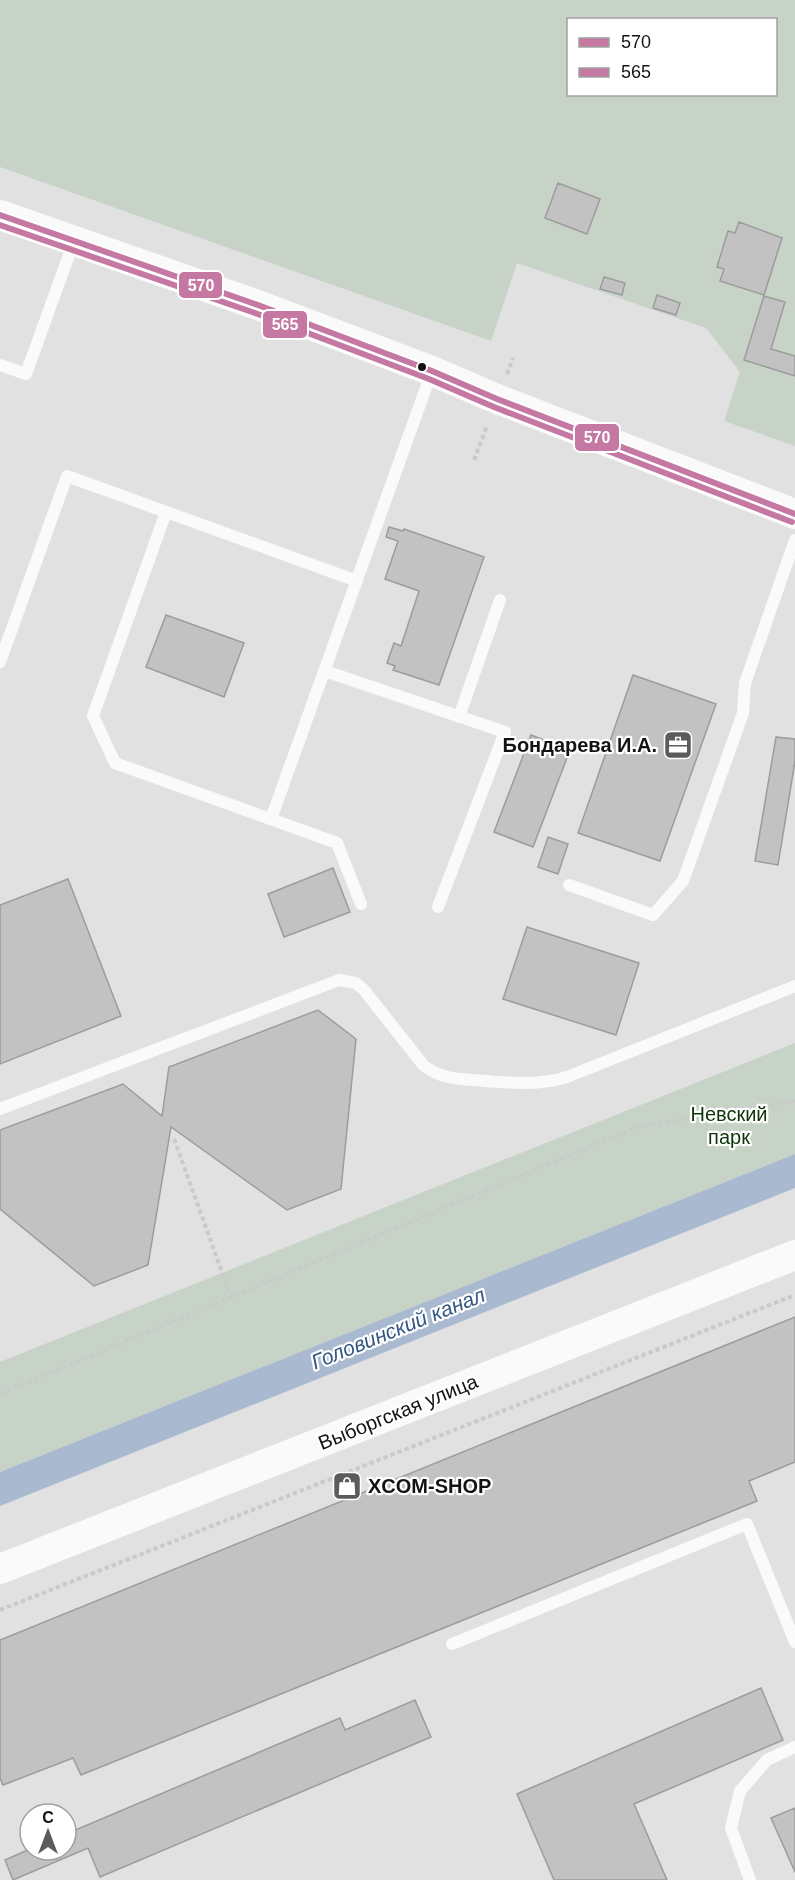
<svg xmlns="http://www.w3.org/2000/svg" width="795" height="1880" font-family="Helvetica,sans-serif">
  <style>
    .green { fill: #c8d3c7; fill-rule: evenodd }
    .water { fill: #a9bad0 }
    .building { fill: #c2c2c2; stroke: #9d9c9c; stroke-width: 1.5 }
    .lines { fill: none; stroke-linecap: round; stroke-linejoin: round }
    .path { stroke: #cacacb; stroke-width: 4; stroke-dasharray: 4.5 3; stroke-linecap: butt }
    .service { stroke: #fafafb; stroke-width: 12 }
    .tertiary { stroke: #fafafb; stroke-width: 30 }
    .bus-1-casing { stroke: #fff; stroke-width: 10 }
    .bus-2-casing { stroke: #fff; stroke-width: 10 }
    .bus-1 { stroke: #c478a2; stroke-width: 6 }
    .bus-2 { stroke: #c478a2; stroke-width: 6 }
    .bus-dot { fill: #131314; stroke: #fff; stroke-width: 2 }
    .labels { text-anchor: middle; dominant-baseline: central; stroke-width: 4.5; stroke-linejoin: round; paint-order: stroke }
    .poi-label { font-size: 20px; font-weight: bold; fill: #131314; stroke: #fff; text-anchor: end }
    .park-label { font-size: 20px; fill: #0f360b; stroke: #fff }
    .street-label { font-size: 20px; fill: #131314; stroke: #fff }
    .water-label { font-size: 21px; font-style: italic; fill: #345783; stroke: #fff }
    .line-badge { stroke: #fff; stroke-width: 2 }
    .badge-label { font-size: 16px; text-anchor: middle; font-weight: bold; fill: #fff }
  </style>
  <rect width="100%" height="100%" fill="#e1e1e2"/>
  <!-- green -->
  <path class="green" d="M0 0H795V446L724 421 740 372 706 328 517 263 491 341 0 167ZM568 20H776V94H568Z
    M795 1043V1154L0 1472V1362Z"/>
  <!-- water -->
  <path class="water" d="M795 1154V1188L0 1506V1472Z"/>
  <!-- building -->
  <path class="building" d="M558 183 600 199 587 234 545 218Z
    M739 222 782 238 764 295 720 281 724 269 717 267 728 231 735 233Z
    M604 277 625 283 622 295 600 289Z
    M657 295 680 303 676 315 653 308Z
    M764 296 785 302 771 349 795 356V376L744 360Z
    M389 527 403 531 404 529 484 557 439 685 393 670 395 666 387 663 394 643 401 646 419 591 385 579 398 541 386 537Z
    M166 615 244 643 224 697 146 667Z
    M633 675 716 704 660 861 578 833Z
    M531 735 570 750 533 847 494 832Z
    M776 737 795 739V761L778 865 755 861Z
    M548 837 568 844 558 874 538 867Z
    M333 868 350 912 284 937 268 894Z
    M68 879 121 1016 0 1064V905Z
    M527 927 639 963 616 1035 503 999Z
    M318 1010 356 1039 341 1189 287 1210 171 1127 148 1265 94 1286 0 1209V1130L123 1084 162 1116 169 1067Z
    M795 1317V1462L749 1481 757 1501 81 1775 73 1758 3 1785 0 1778V1640Z
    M761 1688 783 1740 634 1804 667 1880H554L517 1794Z
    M415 1700 431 1737 100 1877 88 1848 13 1880 5 1860 30 1849 66 1850V1834L340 1718 345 1730Z
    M795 1808V1872L771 1818Z"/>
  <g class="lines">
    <!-- path -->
    <path class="path" d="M507 374 513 358
      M474 460 487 426
      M174 1139 231 1297
      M0 1394 637 1127 795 1101
      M0 1610 795 1295"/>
    <!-- service -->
    <path class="service" d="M0 365 26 374 74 241
      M166 512 93 716 115 763 337 843 361 904
      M0 662 67 476 357 581
      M325 671 505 732 438 907
      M459 717 500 600
      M271 819 432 371
      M569 885 653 915 683 881 743 713 745 683 795 540
      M0 1109 339 980 356 983 364 990 424 1066C435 1074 447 1078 460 1079 495 1081 533 1088 567 1077L795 986
      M452 1644 747 1524 795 1642
      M750 1880 731 1828 740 1791 767 1760 795 1747"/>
    <!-- tertiary -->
    <path class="tertiary" d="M0 215 258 305 432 371 497 399 795 514
      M0 1569 795 1255"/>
    <!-- bus-1 casing -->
    <g class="bus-1-casing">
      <path id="bus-1" d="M0 215 258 305 432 371 497 399 795 514"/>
    </g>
    <!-- bus-2 casing -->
    <g class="bus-2-casing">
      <path id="bus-2" d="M0 225 255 313 429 379 494 407 792 522"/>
    </g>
    <!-- bus-1 -->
    <use href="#bus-1" class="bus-1"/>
    <!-- bus-2 -->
    <use href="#bus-2" class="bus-2"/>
  </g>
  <!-- icons -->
  <defs>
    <g id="office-square" transform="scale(1.5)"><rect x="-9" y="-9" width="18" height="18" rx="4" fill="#5b5b5c" stroke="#fff"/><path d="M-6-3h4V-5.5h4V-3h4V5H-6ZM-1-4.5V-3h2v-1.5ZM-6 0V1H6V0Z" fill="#fff"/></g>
    <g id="shop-square" transform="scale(1.5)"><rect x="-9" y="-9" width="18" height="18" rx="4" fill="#5b5b5c" stroke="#fff"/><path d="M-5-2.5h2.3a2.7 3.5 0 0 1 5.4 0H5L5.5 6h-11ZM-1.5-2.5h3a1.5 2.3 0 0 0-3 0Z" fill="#fff"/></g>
  </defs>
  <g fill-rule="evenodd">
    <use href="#office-square" x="678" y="745"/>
    <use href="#shop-square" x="347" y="1486"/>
  </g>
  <!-- markers -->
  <circle class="bus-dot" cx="422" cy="367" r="5"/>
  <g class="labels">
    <!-- poi labels -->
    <g class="poi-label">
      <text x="657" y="745">Бондарева И.А.</text>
      <text x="368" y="1486" text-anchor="start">XCOM-SHOP</text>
    </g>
    <!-- park labels -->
    <g class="park-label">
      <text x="729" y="1114">Невский<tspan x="729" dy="23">парк</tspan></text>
    </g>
    <!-- street labels -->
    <g class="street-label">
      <text transform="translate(398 1412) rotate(-22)">Выборгская улица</text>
    </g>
    <!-- water labels -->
    <g class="water-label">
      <text transform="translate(398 1328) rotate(-22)">Головинский канал</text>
    </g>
  </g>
  <g class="line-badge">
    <rect x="178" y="271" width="45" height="28" rx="6" fill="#c478a2"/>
    <rect x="262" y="310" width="46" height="29" rx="6" fill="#c478a2"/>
    <rect x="574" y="423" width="46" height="29" rx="6" fill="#c478a2"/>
  </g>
  <g class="badge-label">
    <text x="201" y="291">570</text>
    <text x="285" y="330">565</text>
    <text x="597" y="443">570</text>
  </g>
  <!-- legend -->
  <rect x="567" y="18" width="210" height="78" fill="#ffffff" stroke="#a1a1a1" stroke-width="1.5"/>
  <rect x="579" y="38" width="30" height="9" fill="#c478a2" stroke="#a1a1a1" stroke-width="1.5"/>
  <text x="621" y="48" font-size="18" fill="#131314">570</text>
  <rect x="579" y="68" width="30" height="9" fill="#c478a2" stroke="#a1a1a1" stroke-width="1.5"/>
  <text x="621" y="78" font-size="18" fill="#131314">565</text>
  <!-- north arrow -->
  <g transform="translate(48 1832)"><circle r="28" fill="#ffffff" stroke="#a1a1a1" stroke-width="1.5"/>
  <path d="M0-4.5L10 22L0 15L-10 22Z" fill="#5b5b5c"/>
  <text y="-9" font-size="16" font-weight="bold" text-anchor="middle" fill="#131314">С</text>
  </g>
</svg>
